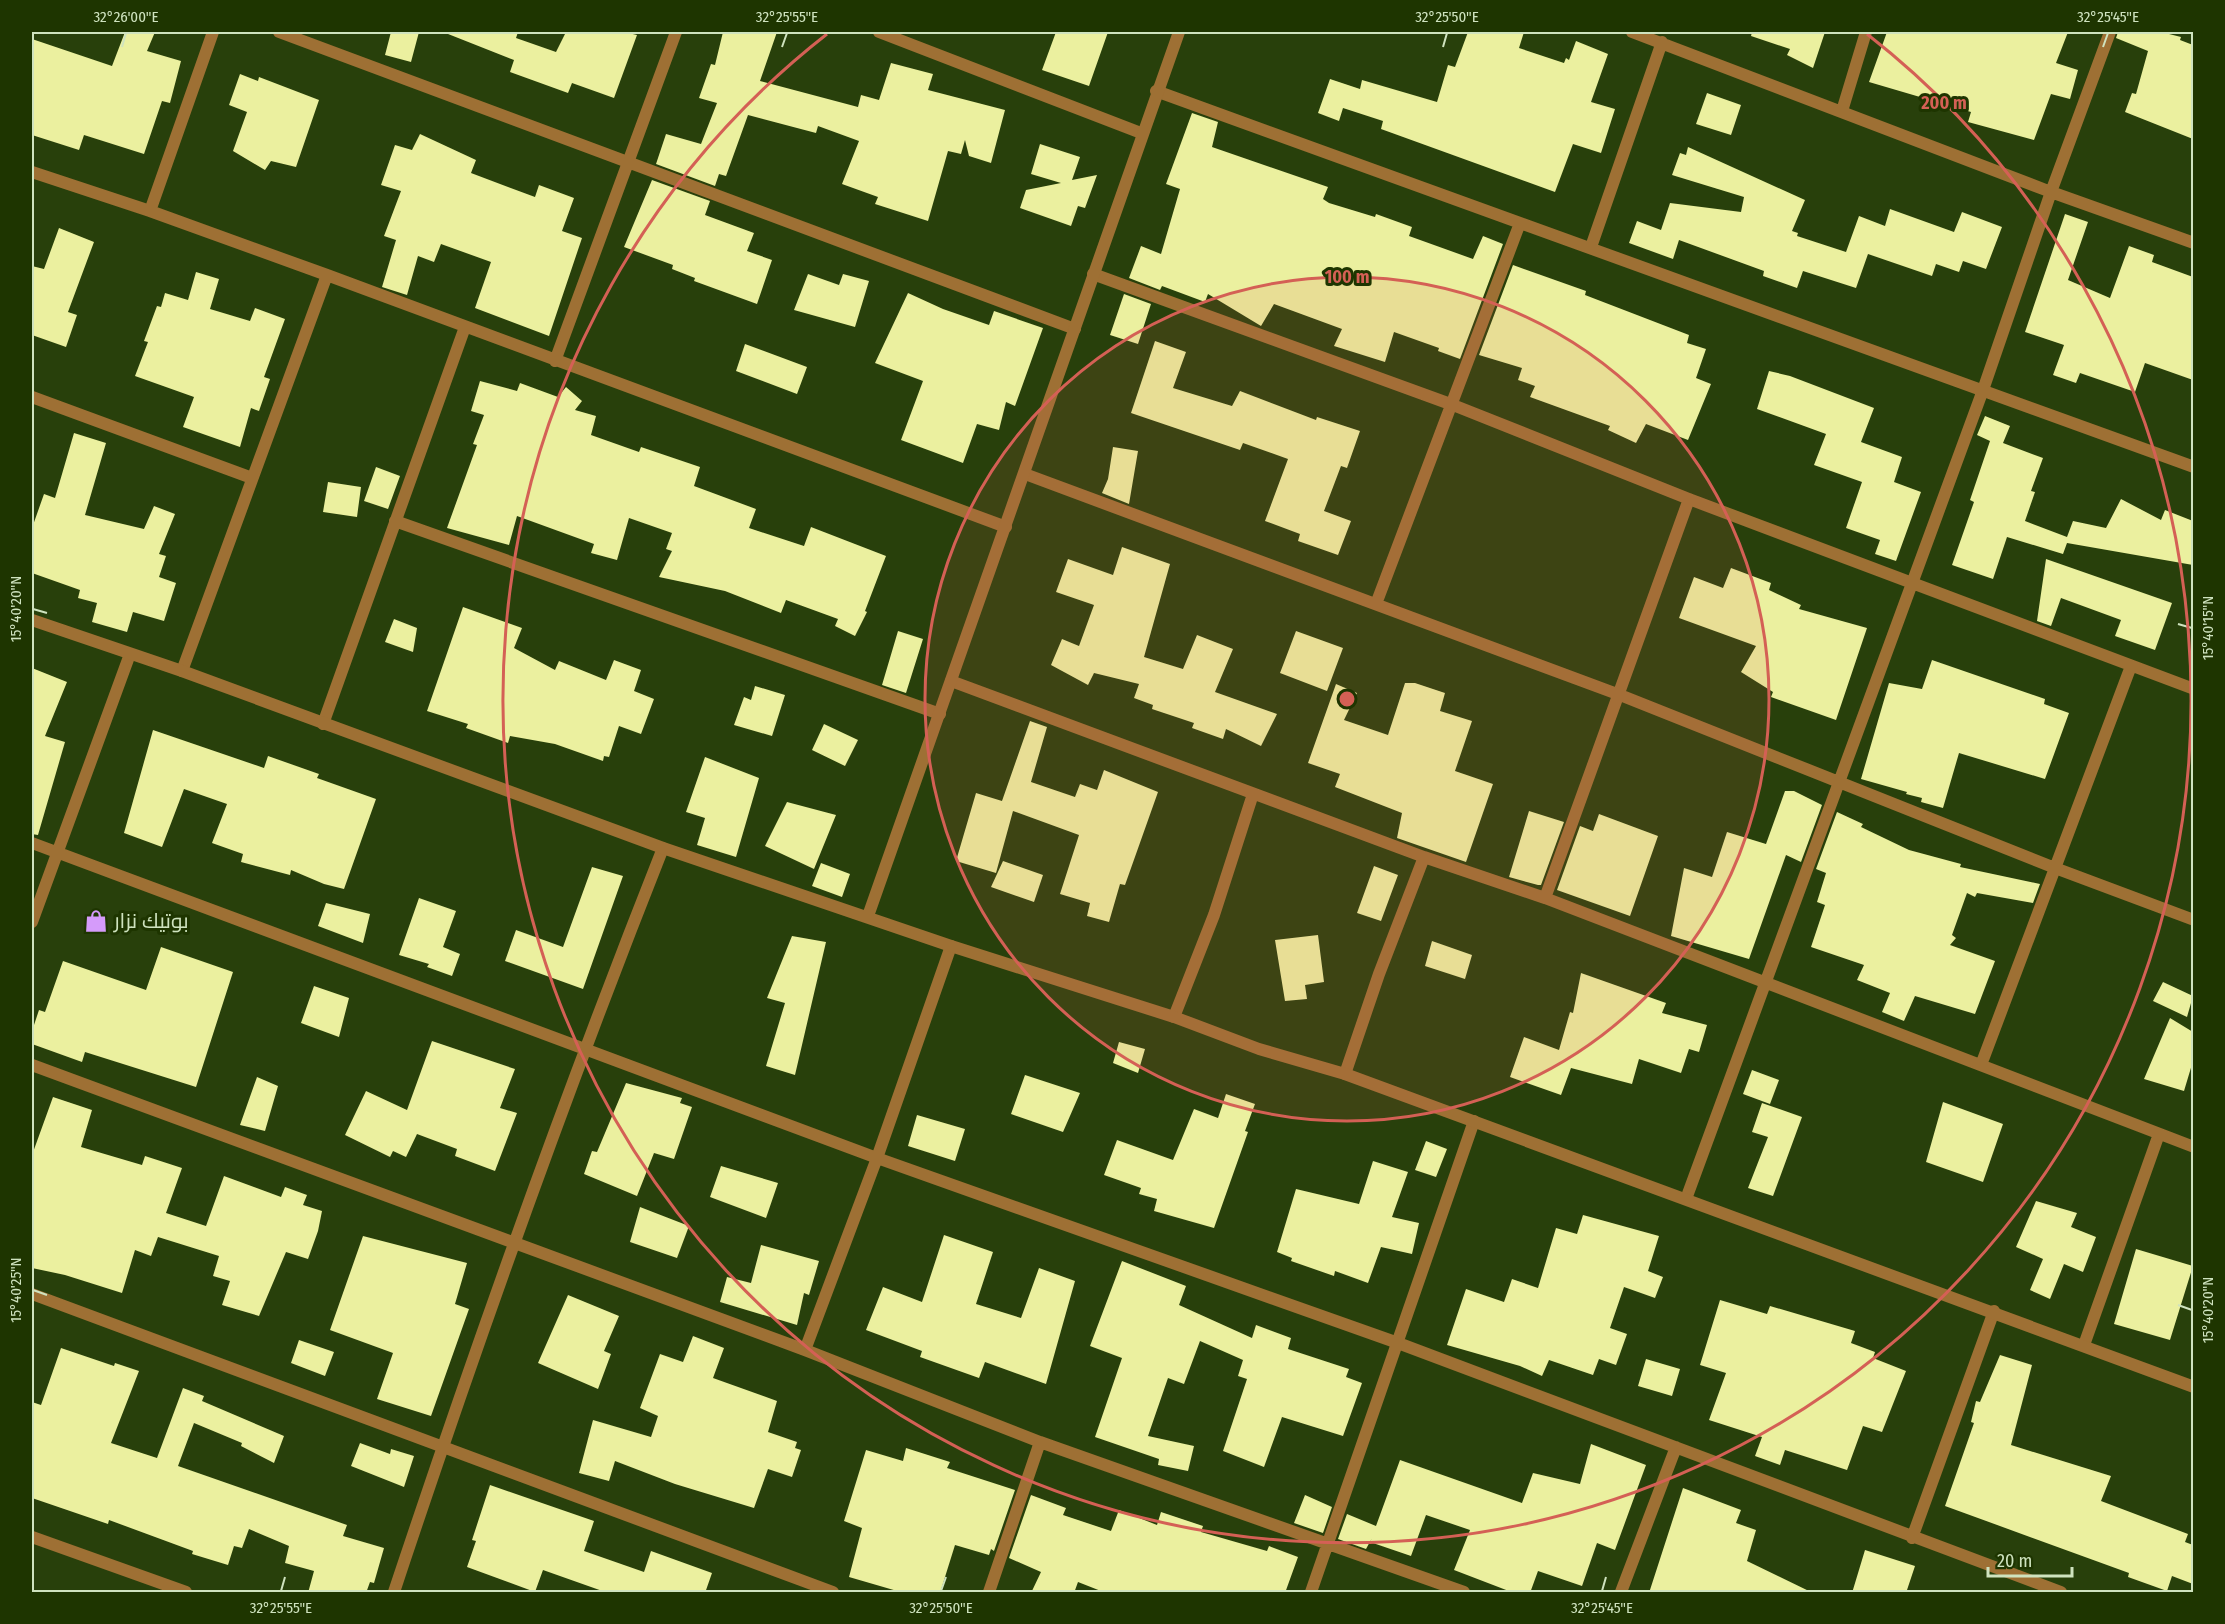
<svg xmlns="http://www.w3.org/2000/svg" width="2225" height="1624" font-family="'Fira Sans Condensed',Cairo,sans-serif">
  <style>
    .building { fill: #ebf09f }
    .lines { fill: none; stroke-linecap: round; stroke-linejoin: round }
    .minor { stroke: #9e7034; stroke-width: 12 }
    .tertiary { stroke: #9e7034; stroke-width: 12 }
    .ticks { fill: none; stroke: #cfe3bf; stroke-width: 2 }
    .ring { fill: none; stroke: #d46055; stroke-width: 3 }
    .labels { text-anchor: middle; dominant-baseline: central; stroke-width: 6; stroke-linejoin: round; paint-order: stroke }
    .poi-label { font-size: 21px; fill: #cfe3bf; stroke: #1e3500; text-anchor: start }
    .centre { fill: #d46055; stroke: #1e3500; stroke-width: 3 }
    .ring-label { font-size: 18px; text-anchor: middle; font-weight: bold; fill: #d46055; stroke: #1e3500; stroke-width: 6; stroke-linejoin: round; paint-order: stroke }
    .neatline { fill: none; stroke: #cfe3bf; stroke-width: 2 }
    .ticks-label { font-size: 15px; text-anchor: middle; fill: #cfe3bf }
  </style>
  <rect width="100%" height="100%" fill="#28400b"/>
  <!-- building -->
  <path class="building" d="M125 32H155L147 51 181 61 170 103 162 101 144 154 84 135 79 150 32 135V39L112 66Z
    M391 32H419L411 62 385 55Z
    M443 32H518L516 38 556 52 566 32H624L637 35 614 98 572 83 568 93 510 72 514 60Z
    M723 32H777L760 81 858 107 861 95 879 100 891 63 933 74 928 90 1005 110 991 163 969 156 965 140 961 154 948 151 928 221 875 204 878 197 842 184 859 141 818 126 816 133 748 115 726 176 719 174 715 186 656 164 666 134 701 144 717 103 699 98 711 64 715 65Z
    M1056 32H1108L1089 86 1042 70Z
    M1468 32H1524L1519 48 1564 63 1566 58 1569 60 1576 41 1608 54 1591 102 1615 109 1601 153 1573 144 1555 192 1381 129 1383 121 1343 108 1339 121 1318 113 1330 79 1360 89 1362 80 1437 102 1448 65 1455 67Z
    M1752 32H1825L1813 68 1787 55 1790 49 1751 36Z
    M1887 32H2068L2056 63 2078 70 2070 99 2051 94 2034 140 1968 122 1971 112 1869 82Z
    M2118 32H2161L2181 37 2180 40 2193 45V139L2125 112 2132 93 2136 94 2148 51 2116 38Z
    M240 74 258 81 259 77 319 100 296 167 271 161 265 170 233 151 247 112 229 105Z
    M1707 93 1741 105 1731 135 1696 124Z
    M1192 113 1218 122 1212 147 1328 187 1323 199 1329 203 1375 217 1376 214 1412 227 1409 236 1473 259 1483 236 1503 244 1460 359 1438 351 1439 348 1394 332 1385 362 1334 346 1342 329 1274 304 1261 326 1208 294 1205 302 1162 286 1160 290 1129 278 1141 246 1161 254 1180 189 1166 184Z
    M420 134 476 160 471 173 535 197 539 185 574 198 562 231 582 238 549 336 475 308 491 262 441 244 434 262 418 256 407 295 382 287 396 240 384 236 401 191 381 185 395 145 412 150Z
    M1040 144 1080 157 1072 180 1097 175 1085 208 1078 206 1071 226 1020 208 1026 190 1061 183 1031 174Z
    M1688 147 1805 200 1792 231 1798 233 1797 236 1846 252 1859 216 1885 226 1890 209 1954 232 1962 212 2002 227 1986 269 1963 261 1959 272 1936 264 1932 276 1868 254 1856 288 1803 271 1797 288 1763 276 1764 271 1679 240 1673 259 1629 243 1637 221 1661 230 1670 203 1741 212 1744 197 1672 175 1680 153 1686 155Z
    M652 180 710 201 705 215 754 233 747 251 772 260 757 304 694 281 695 278 672 269 673 265 624 247Z
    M2065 214 2088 222 2068 280 2110 298 2129 246 2154 255 2152 262 2193 277V380L2145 363 2135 392 2080 373 2076 383 2053 375 2064 345 2025 332Z
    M59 228 94 242 68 312 77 315 66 347 32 335V266L44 269Z
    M1513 265 1586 291 1585 295 1689 335 1687 343 1706 349 1696 378 1711 384 1688 440 1646 424 1636 443 1608 430 1610 426 1530 397 1535 386 1518 380 1522 368 1479 355Z
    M196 272 219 279 210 309 250 321 255 308 285 319 264 377 270 379 259 411 251 408 240 447 183 427 194 397 135 376 148 342 144 341 157 306 161 307 165 293 188 300Z
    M808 274 839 285 843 274 869 281 855 327 794 310Z
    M908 293 943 309 989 325 994 311 1043 328 1015 406 1006 402 999 430 977 424 963 463 901 440 923 381 875 363Z
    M1124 294 1151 304 1138 344 1110 335Z
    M1155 341 1186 352 1173 388 1232 406 1240 391 1316 420 1317 417 1360 431 1347 468 1341 466 1324 511 1351 521 1338 555 1298 541 1300 534 1265 521 1288 459 1243 443 1240 450 1131 413Z
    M745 344 807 367 797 394 736 371Z
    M1769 371 1790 376 1874 408 1861 442 1902 457 1894 482 1921 492 1896 561 1875 554 1880 540 1846 528 1862 482 1814 465 1826 434 1757 409Z
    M480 381 517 391 520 383 558 397 566 387 582 401 575 410 596 416 591 435 639 452 641 447 700 467 694 486 756 509 749 528 804 546 811 527 886 556 865 611 867 612 855 636 835 626 838 619 786 600 781 613 725 591 659 577 672 551 666 549 672 533 629 518 617 560 591 553 594 544 517 516 509 545 447 528 477 445 473 444 484 415 471 411Z
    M1985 416 2010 426 2003 443 2043 458 2031 491 2035 492 2025 521 2067 537 2073 521 2106 528 2121 499 2161 520 2165 510 2193 521V565L2067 543 2063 554 2007 537 1993 579 1952 565 1974 502 1970 500 1990 441 1977 435Z
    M74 433 106 443 85 515 144 529 154 506 175 514 159 554 166 556 159 577 176 583 164 621 133 612 127 632 92 622 97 603 78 598 80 590 32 573V528L44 494 55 498Z
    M1113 447 1138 451 1129 504 1102 493 1108 479Z
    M376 467 400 476 388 509 364 501Z
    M328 482 361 487 357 517 323 512Z
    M1122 547 1170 564 1144 657 1183 669 1197 635 1233 649 1215 692 1277 714 1261 746 1226 729 1223 739 1192 728 1194 723 1152 709 1153 705 1134 698 1139 684 1094 673 1088 685 1051 665 1062 639 1079 646 1094 605 1056 592 1068 559 1113 575Z
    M2046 559 2172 603 2155 650 2115 636 2121 620 2061 598 2051 626 2037 621Z
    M1731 568 1771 583 1769 590 1801 605 1799 609 1867 628 1836 720 1771 697 1773 692 1741 672 1756 646 1679 618 1694 577 1723 588Z
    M463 607 522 628 514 648 555 670 559 661 606 680 614 660 641 670 634 691 654 699 641 734 619 726 609 757 604 756 603 761 555 744 510 736 508 743 466 728 468 724 427 711Z
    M394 619 417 628 413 652 385 642Z
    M898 631 923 639 906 693 882 685Z
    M1296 631 1343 648 1327 691 1280 673Z
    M1932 660 2045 699 2044 704 2069 713 2045 779 1959 753 1943 808 1921 802 1922 798 1906 794 1907 792 1861 779 1889 683 1922 689Z
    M32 668 67 682 45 736 65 742 38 835 32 834Z
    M1405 683H1415L1445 693 1440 711 1472 721 1455 771 1493 784 1466 862 1397 838 1402 813 1335 787 1340 774 1308 763 1336 684 1357 693 1344 720 1388 735Z
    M755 686 785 695 772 736 734 725 744 697 751 700Z
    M1030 721 1047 727 1031 782 1075 797 1080 784 1097 790 1104 770 1158 792 1125 885 1120 884 1109 922 1087 916 1090 903 1060 894 1079 835 1013 811 996 873 956 861 976 793 1002 801Z
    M824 724 858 740 845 766 812 750Z
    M153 730 264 768 268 756 319 774 317 778 376 799 344 889 324 884 291 870 290 875 241 862 243 854 212 843 227 804 184 789 162 847 124 833Z
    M705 757 759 778 736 857 697 845 705 818 686 812Z
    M1785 791H1794L1822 805 1801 862 1786 855 1749 959 1671 936 1684 868 1712 877 1727 832 1766 844Z
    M787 802 836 815 814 869 765 846Z
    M1529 811 1564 822 1541 885H1538L1509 877Z
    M1837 812 1863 824 1861 827 1909 850 1961 864 1960 867 2040 884 2033 903 1977 893 1975 897 1967 893 1952 935 1956 938 1950 945 1995 961 1975 1014 1915 996 1904 1021 1882 1012 1890 993 1857 980 1864 965 1811 947 1825 905 1817 902 1826 873 1816 869Z
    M1599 814 1658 836 1630 916 1557 890 1580 826 1593 831Z
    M1003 861 1043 875 1034 902 991 887Z
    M821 863 850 874 842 897 812 886Z
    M1374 866 1398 875 1381 921 1357 913Z
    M592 867 623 876 583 989 505 961 516 930 563 947Z
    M419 898 456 911 443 947 460 954 452 976 427 967 429 964 399 955Z
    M326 903 370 914 363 943 318 926Z
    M1318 935 1324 982 1305 985 1307 999 1285 1001 1275 940Z
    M792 936 826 942 795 1075 766 1066 785 1003 767 998Z
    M1432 941 1472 955 1465 979 1425 966Z
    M161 947 233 972 196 1087 85 1052 82 1062 32 1044V1031L39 1010 45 1012 63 961 146 990Z
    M1581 973 1666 1003 1662 1013 1707 1025 1699 1052 1689 1049 1681 1073 1639 1059 1632 1084 1571 1068 1561 1095 1510 1077 1524 1037 1559 1050 1570 1012 1573 1013Z
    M2163 982 2193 996 2187 1017 2153 1001Z
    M314 986 349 998 339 1037 301 1023Z
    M2170 1018 2193 1032V1061L2184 1091 2144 1079Z
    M432 1041 515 1069 500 1108 517 1113 495 1171 455 1156 457 1149 417 1134 406 1157 393 1151 390 1157 345 1135 366 1091 407 1110Z
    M1119 1042 1145 1049 1138 1073 1113 1063Z
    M1752 1070 1779 1080 1770 1104 1743 1094Z
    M1025 1075 1080 1093 1063 1132 1011 1114Z
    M257 1077 278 1086 265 1131 240 1125Z
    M626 1083 682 1098 680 1103 692 1107 674 1159 654 1153 637 1196 584 1174 592 1151 597 1152Z
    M1226 1094 1255 1104 1245 1131 1248 1132 1214 1228 1154 1211 1157 1199 1139 1194 1141 1188 1104 1175 1117 1140 1173 1160 1194 1109 1218 1118Z
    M53 1097 92 1110 81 1147 142 1165 145 1156 182 1168 166 1213 206 1226 224 1176 281 1197 285 1187 307 1195 303 1205 322 1211 318 1231 308 1259 286 1252 259 1316 222 1305 230 1281 213 1276 219 1256 158 1237 151 1256 135 1250 122 1293 65 1275 32 1268V1155Z
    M1943 1102 2003 1124 1983 1182 1926 1162Z
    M1762 1103 1802 1117 1773 1196 1748 1188 1768 1137 1752 1132Z
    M917 1115 965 1129 955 1161 908 1146Z
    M1426 1141 1447 1149 1436 1177 1415 1170Z
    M1373 1161 1408 1172 1392 1217 1419 1223 1412 1254 1381 1247 1368 1283 1335 1271 1334 1276 1291 1261 1292 1258 1277 1252 1296 1189 1359 1204Z
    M721 1166 778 1183 766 1218 710 1197Z
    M2036 1201 2077 1213 2071 1227 2096 1237 2083 1272 2064 1264 2050 1299 2030 1290 2043 1259 2016 1247Z
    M640 1207 689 1226 677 1258 630 1242Z
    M1583 1215 1659 1236 1648 1271 1663 1277 1655 1298 1624 1287 1610 1328 1627 1334 1616 1365 1599 1359 1593 1375 1549 1360 1542 1376 1520 1366 1447 1345 1466 1289 1504 1302 1512 1279 1538 1288 1556 1228 1577 1234Z
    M944 1235 993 1252 976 1304 1021 1318 1039 1268 1075 1281 1046 1384 985 1362 979 1378 920 1357 922 1351 866 1330 883 1287 922 1302Z
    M363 1236 467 1263 455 1304 469 1309 431 1416 377 1399 393 1353 330 1330Z
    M761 1245 819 1261 809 1295 804 1293 797 1325 720 1302 727 1277 751 1283Z
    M2136 1249 2193 1266 2170 1340 2114 1324Z
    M1122 1261 1186 1286 1179 1305 1252 1338 1256 1325 1291 1338 1288 1349 1349 1369 1346 1377 1362 1383 1343 1436 1282 1417 1264 1467 1223 1451 1247 1379 1238 1376 1243 1360 1200 1341 1184 1384 1168 1378 1148 1436 1194 1446 1188 1471 1158 1465 1159 1459 1095 1437 1122 1358 1090 1346Z
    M568 1295 619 1316 604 1351 611 1354 598 1389 538 1363Z
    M1720 1300 1767 1314 1770 1306 1855 1331 1851 1343 1875 1352 1873 1358 1906 1371 1882 1432 1863 1426 1847 1470 1785 1450 1780 1465 1755 1456 1762 1437 1709 1420 1726 1373 1700 1365Z
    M693 1336 724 1348 713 1378 777 1401 768 1432 797 1442 795 1448 801 1450 792 1477 768 1469 754 1508 675 1484 615 1461 609 1481 579 1473 593 1420 651 1437 658 1416 640 1408 660 1354 683 1362Z
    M299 1340 334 1352 325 1376 291 1363Z
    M61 1348 114 1366 115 1363 139 1371 111 1443 157 1458 183 1388 204 1396 202 1401 284 1436 274 1463 241 1446 242 1443 194 1423 178 1466 347 1525 343 1536 384 1548 374 1583 370 1582 366 1593H308L314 1571 285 1563 289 1546 249 1529 242 1548 234 1546 228 1565 192 1554 193 1551 109 1520 108 1524 32 1498V1402L41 1405Z
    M2000 1355 2032 1365 2011 1445 2111 1476 2101 1501 2188 1534 2185 1542 2193 1545V1584L2172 1576 2167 1591 2128 1577 2129 1573 1945 1506 1974 1423 1971 1422 1976 1401 1980 1402Z
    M1646 1359 1680 1369 1672 1396 1638 1386Z
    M360 1443 390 1454 391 1449 414 1456 404 1487 351 1466Z
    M1591 1444 1646 1465 1615 1550 1597 1543 1582 1586 1538 1571 1530 1593H1514L1454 1570 1470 1530 1426 1515 1411 1556 1370 1542 1372 1538 1366 1549 1338 1539 1347 1514 1376 1526 1400 1460 1522 1503 1533 1473 1580 1484Z
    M906 1448 950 1462 947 1468 1015 1490 994 1551 991 1549 989 1555 955 1545 940 1593H904L849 1577 862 1528 844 1521 866 1450 903 1461Z
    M490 1485 594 1521 584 1551 644 1572 651 1551 712 1573 705 1593H608L543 1570 535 1592 467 1567 476 1541 472 1540Z
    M1683 1488 1741 1510 1736 1523 1756 1530 1747 1561 1813 1593H1649Z
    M1031 1495 1066 1508 1063 1515 1111 1531 1119 1510 1157 1525 1161 1512 1203 1526 1201 1532 1267 1551 1269 1546 1298 1557 1285 1593H1106L1078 1582 1074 1593H1031L1041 1572 1009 1558Z
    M1305 1495 1332 1507 1323 1533 1294 1523Z
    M1865 1550 1915 1566 1906 1593H1852Z"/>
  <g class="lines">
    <!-- minor -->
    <path class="minor" d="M279 32 1075 329
      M879 32 1141 133
      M1632 32 2051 192 2194 243
      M1156 91 2194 467
      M1842 111 1866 32
      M32 172 150 211 327 275 1006 527
      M150 211 213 32
      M1591 247 1662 42
      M1093 274 1453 405 1689 499 2194 689
      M555 361 676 32
      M32 397 252 478
      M1025 474 1620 695 2055 868 2194 920
      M395 521 940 714
      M1376 604 1520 223
      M182 671 327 275
      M951 681 1424 857 1545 898 2194 1147
      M323 724 465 327
      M32 843 877 1158 1398 1343 2061 1592
      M1545 898 1689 499
      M32 922 130 654
      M1174 1017 1214 915 1253 794
      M32 1065 805 1350 1040 1442 1464 1592
      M1981 1065 2131 666
      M1345 1074 1379 974 1424 857
      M1686 1199 1983 390 2051 192 2110 32
      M32 1294 833 1592
      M2084 1345 2159 1134
      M805 1350 877 1158 951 946
      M32 1537 186 1592
      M1912 1538 1994 1311
      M394 1592C477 1342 566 1093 663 848
      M989 1592 1040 1442
      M1311 1592 1474 1121
      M1621 1592 1676 1447"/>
    <!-- tertiary -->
    <path class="tertiary" d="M32 620 182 671 663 848 951 946 1174 1017 1259 1049 1345 1074 2194 1387
      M868 916 1179 32"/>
  </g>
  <!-- ticks -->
  <path class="ticks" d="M122 47 126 33M782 47 787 33M1443 47 1447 33M2103 47 2108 33M33 609 47 613M2178 624 2192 628M33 1290 47 1295M2178 1305 2192 1310M281 1591 285 1577M941 1591 946 1577M1602 1591 1606 1577"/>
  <!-- distance rings -->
  <circle cx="1347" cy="699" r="422" fill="#d46055" fill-opacity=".12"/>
  <g class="ring">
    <circle cx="1347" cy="699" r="422"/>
    <path d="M1867 34A844 844 0 1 1 827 34"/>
  </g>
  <!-- icons -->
  <defs>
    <g id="shop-bare" transform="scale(1.8)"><path d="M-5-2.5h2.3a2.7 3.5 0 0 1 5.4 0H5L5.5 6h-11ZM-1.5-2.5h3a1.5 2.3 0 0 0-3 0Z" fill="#d59bfa" stroke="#1e3500" stroke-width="2.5" paint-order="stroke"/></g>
  </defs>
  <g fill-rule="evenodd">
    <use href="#shop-bare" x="96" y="921"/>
  </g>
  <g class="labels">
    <!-- poi labels -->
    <g class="poi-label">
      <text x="114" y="921">بوتيك نزار</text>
    </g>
  </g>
  <circle cx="1347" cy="699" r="9" class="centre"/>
  <g class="ring-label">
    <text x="1944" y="109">200 m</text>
    <text x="1347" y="283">100 m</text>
  </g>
  <!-- border -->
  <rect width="2225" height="1624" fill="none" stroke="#1e3500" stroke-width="66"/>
  <!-- scale -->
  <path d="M1988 1567v9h84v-9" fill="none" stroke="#cfe3bf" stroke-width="3"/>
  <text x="1997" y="1567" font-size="18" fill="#cfe3bf" stroke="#1e3500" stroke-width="4.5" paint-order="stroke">20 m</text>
  <rect x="33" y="33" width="2159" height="1558" class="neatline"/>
  <g class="ticks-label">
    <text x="126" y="22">32°26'00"E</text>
    <text x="787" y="22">32°25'55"E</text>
    <text x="1447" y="22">32°25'50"E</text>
    <text x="2108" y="22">32°25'45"E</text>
    <text transform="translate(16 609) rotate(-90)" y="5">15°40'20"N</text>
    <text transform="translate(2208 628) rotate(-90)" y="5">15°40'15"N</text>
    <text transform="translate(16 1290) rotate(-90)" y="5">15°40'25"N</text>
    <text transform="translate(2208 1310) rotate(-90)" y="5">15°40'20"N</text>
    <text x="281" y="1613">32°25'55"E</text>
    <text x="941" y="1613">32°25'50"E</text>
    <text x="1602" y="1613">32°25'45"E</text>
  </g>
</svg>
